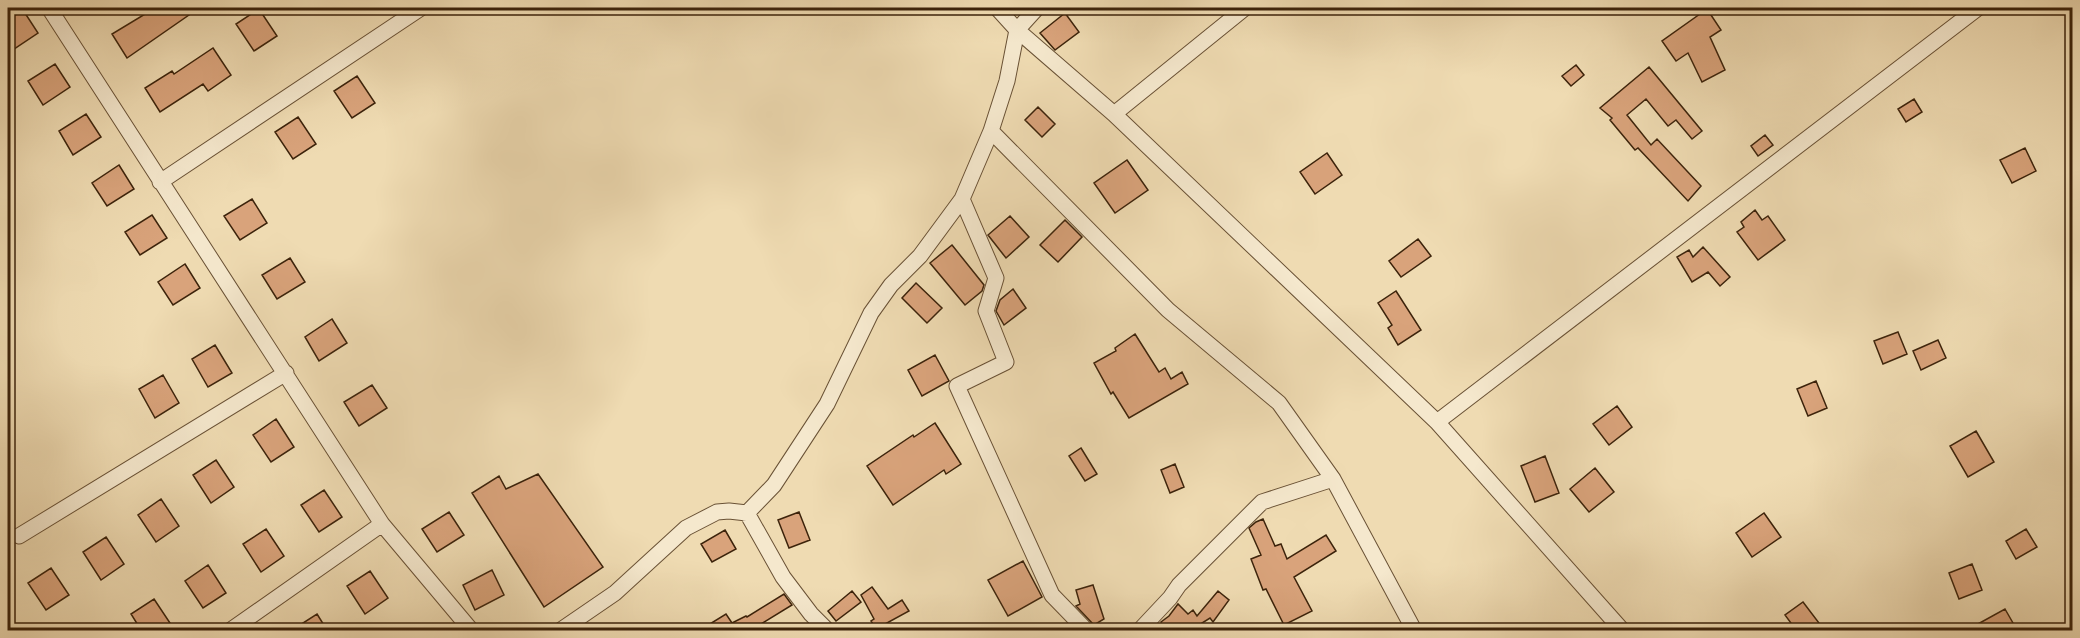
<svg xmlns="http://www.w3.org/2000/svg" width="2080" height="638" font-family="'Gentium Book Plus',serif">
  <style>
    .building { fill: #d9a37b; stroke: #3c230b; stroke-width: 1.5 }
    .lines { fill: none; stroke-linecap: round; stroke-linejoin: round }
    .minor-casing { stroke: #695135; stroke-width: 17 }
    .minor { stroke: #f5e8cd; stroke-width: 15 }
  </style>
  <rect width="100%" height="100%" fill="#efdbb2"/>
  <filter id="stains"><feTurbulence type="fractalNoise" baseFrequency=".00333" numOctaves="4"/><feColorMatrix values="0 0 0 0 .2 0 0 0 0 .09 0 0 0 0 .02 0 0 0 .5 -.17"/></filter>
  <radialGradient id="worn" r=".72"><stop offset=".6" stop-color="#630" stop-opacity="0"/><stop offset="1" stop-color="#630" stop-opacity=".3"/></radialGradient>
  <!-- building -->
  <path class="building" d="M155 8H199L127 58 112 34Z
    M259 9 277 36 254 51 236 24Z
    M1707 9 1721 30 1710 37 1725 70 1702 82 1688 53 1676 61 1662 41Z
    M23 10 38 33 8 53V20Z
    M1065 13 1079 32 1055 50 1040 33Z
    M213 48 231 75 208 91 203 84 160 112 145 88 172 71 174 74Z
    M55 64 70 87 43 105 28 81Z
    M1576 65 1584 75 1571 86 1562 76Z
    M1649 67 1702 131 1692 139 1676 120 1668 126 1646 99 1627 115 1651 145 1657 139 1701 186 1688 201 1638 148 1635 150 1610 120 1612 118 1600 108Z
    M357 76 375 103 352 118 334 91Z
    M1914 99 1922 112 1906 122 1898 109Z
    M1038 107 1055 124 1042 137 1025 120Z
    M86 114 101 137 73 155 59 131Z
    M298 117 316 144 293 159 275 132Z
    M1765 135 1773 145 1758 156 1751 146Z
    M2025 148 2036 171 2012 183 2000 160Z
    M1327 153 1342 175 1315 194 1300 172Z
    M1127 160 1148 190 1115 213 1094 183Z
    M119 165 134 189 107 206 92 183Z
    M252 199 267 223 240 240 224 216Z
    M1755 210 1762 220 1768 216 1785 240 1758 260 1737 232 1744 227 1741 222Z
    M152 215 167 238 140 255 125 232Z
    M1010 216 1029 237 1006 258 988 235Z
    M1065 220 1082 237 1058 262 1040 245Z
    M1418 239 1431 256 1401 277 1389 261Z
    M952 245 984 285 982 291 965 305 930 263Z
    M1703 247 1730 277 1720 286 1708 272 1692 282 1677 257 1689 250 1693 257Z
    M290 258 305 282 277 299 262 275Z
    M185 264 200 288 173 305 158 282Z
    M916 283 942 308 927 323 902 298Z
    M1013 289 1026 308 1004 325 996 311 1000 300Z
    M1396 291 1421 330 1398 345 1388 328 1392 325 1378 303Z
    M332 319 347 343 319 361 305 337Z
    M1898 332 1907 354 1883 364 1874 341Z
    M1135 334 1159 372 1165 368 1171 379 1182 372 1188 384 1129 418 1113 392 1111 394 1094 363 1116 351 1115 348Z
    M1938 340 1946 358 1921 370 1913 351Z
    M215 345 232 373 208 387 192 359Z
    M935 355 949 381 922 396 908 370Z
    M163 375 179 403 155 418 139 389Z
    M1816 381 1827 408 1808 416 1797 389Z
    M372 385 387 408 359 426 344 402Z
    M1617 406 1632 427 1609 445 1593 424Z
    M276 419 294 447 271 462 253 435Z
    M935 423 961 464 946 474 944 470 893 505 867 466 913 435 914 437Z
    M1976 431 1994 462 1968 477 1950 446Z
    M1081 448 1097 474 1085 481 1069 456Z
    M1545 456 1559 493 1535 502 1521 466Z
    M216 460 234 487 211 503 193 475Z
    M1175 464 1184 487 1170 493 1161 470Z
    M1595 468 1614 492 1589 512 1570 489Z
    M538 474 603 567 544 607 472 493 499 476 506 489Z
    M324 490 342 517 319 532 301 505Z
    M161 499 179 526 156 542 138 515Z
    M449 512 464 535 437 552 422 529Z
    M799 512 810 540 789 548 778 520Z
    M1764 513 1781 537 1752 557 1736 533Z
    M1263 519 1275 546 1281 544 1287 559 1326 535 1336 551 1294 577 1312 611 1284 625 1266 589 1263 590 1251 559 1261 555 1249 528 1256 522Z
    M266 529 284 556 261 572 243 544Z
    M2026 529 2037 547 2016 559 2006 541Z
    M725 530 736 549 712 562 701 544Z
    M106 537 124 564 101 580 83 552Z
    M1023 561 1042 597 1008 616 988 580Z
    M1972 564 1982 590 1959 599 1949 573Z
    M208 565 226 593 203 608 185 581Z
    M51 568 69 595 46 610 28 583Z
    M492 570 504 595 475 610 463 585Z
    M370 571 388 598 365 614 347 586Z
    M1093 585 1104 619 1094 625 1076 606 1080 604 1076 590Z
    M872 587 888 609 902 600 909 611 876 629 871 621 874 619 861 595Z
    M852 591 861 602 836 621 828 611Z
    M1218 591 1229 600 1213 622 1210 618 1191 630H1164L1161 622 1169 616 1178 604 1188 614 1193 610 1197 616Z
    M784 594 792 605 753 629 754 630H700L726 614 732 623 746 616 747 617Z
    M154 599 172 626 165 630H141L131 614Z
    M1803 602 1819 623 1809 630H1796L1785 615Z
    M2005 609 2017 630H1967Z
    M317 614 327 630H292Z"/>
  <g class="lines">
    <!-- minor casing -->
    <g class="minor-casing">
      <path id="minor" d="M49 8 382 524 471 630
        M997 8 1017 30 1114 114 1437 422 1622 630
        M1114 114 1245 8
        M991 131 1168 310 1279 403 1333 479 1414 630
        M160 182 421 8
        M962 199 996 278 986 311 1006 362 957 386 1052 595 1086 630
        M1437 422 1978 8
        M747 513 783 577 811 614 827 630
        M19 536 286 373
        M231 630 382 524
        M561 630 615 593 686 528 717 512 729 511 747 513 774 485 827 404 871 313 891 285 920 256 962 199 991 131 1007 81 1017 30 1037 8
        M1140 630 1170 598 1179 585 1262 502 1333 479"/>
    </g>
    <!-- minor -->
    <use href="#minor" class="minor"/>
  </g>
  <!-- margin -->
  <rect width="2080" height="638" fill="none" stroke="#efdbb2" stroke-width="30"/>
  <rect x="9" y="9" width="2062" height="620" fill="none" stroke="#3c230b" stroke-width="3"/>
  <rect x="15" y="15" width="2050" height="608" fill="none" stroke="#3c230b" stroke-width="1.5"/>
  <rect width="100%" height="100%" filter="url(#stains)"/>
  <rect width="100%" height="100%" fill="url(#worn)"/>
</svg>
